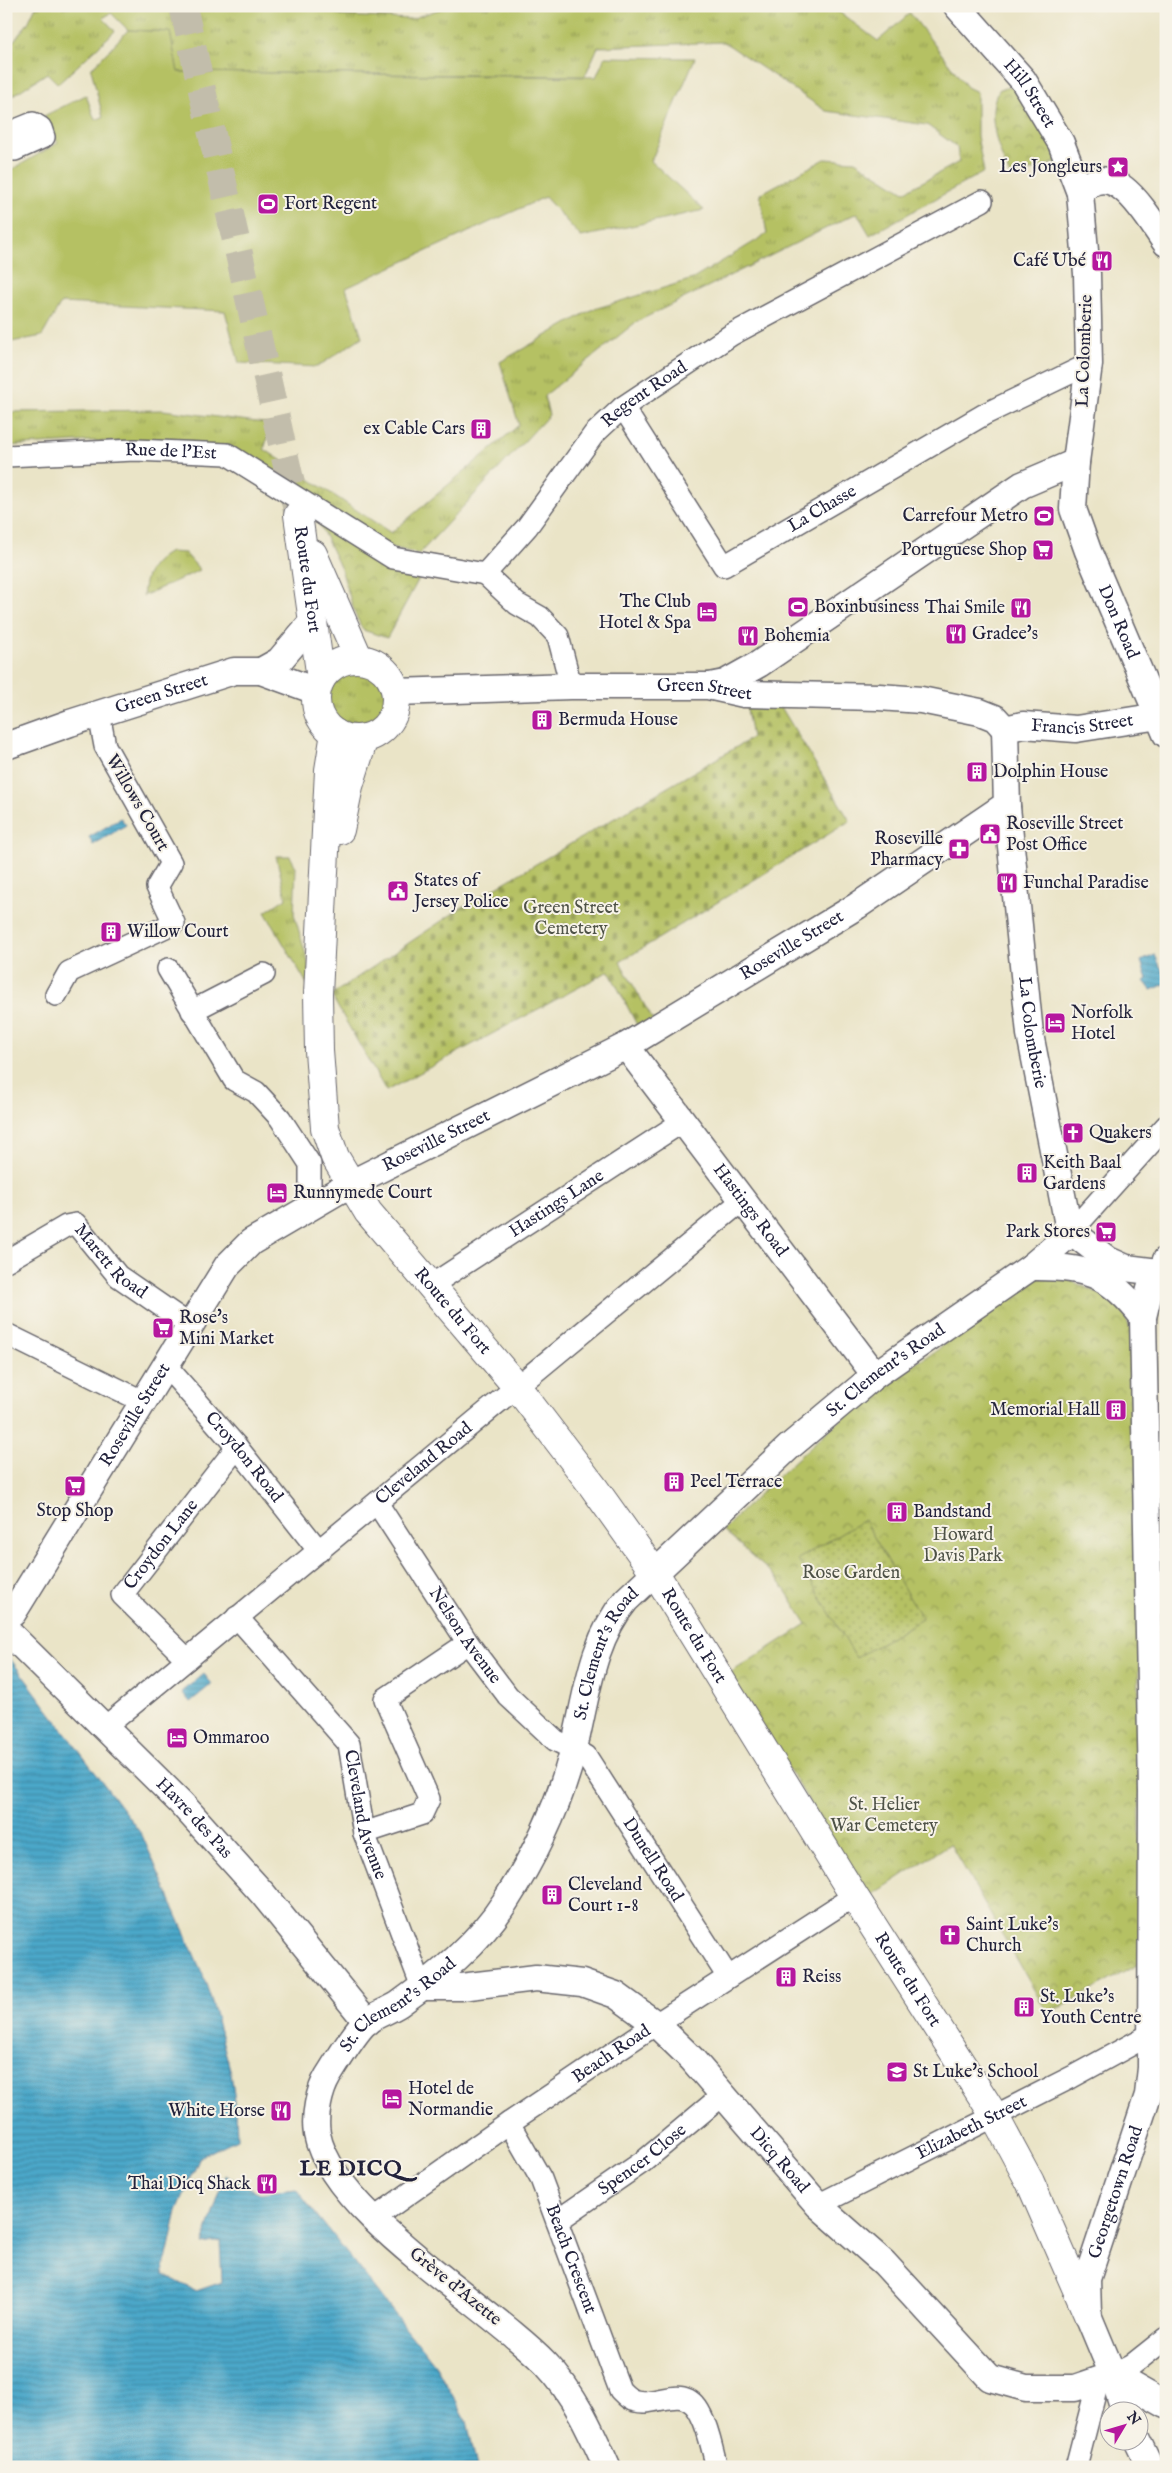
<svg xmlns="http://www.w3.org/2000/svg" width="1172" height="2473" font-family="'IM FELL English',serif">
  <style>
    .grass { fill: url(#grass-tufts); stroke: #6c724f }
    .cemetery { fill: url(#cemetery-stones); stroke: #6c724f }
    .park { fill: url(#park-crowns); stroke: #6c724f }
    .garden { fill: url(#garden-dots); stroke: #6c724f }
    .pitch { fill: #b5c163; stroke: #6c724f }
    .water { fill: url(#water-rules); stroke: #366482 }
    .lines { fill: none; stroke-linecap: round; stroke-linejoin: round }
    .highway-tunnel { stroke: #c2bdab; stroke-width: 28; stroke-dasharray: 28 14; stroke-linecap: butt }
    .minor-casing { stroke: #68666c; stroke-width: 24 }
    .major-casing { stroke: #68666c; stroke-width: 29 }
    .highway-casing { stroke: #68666c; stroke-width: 30 }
    .minor { stroke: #fff; stroke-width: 21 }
    .major { stroke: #fff; stroke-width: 26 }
    .highway { stroke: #fff; stroke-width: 28 }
    .labels { text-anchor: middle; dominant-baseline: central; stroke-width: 4; stroke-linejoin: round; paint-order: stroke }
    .street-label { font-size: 18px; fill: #22223b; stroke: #f7f3e8 }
    .poi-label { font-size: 18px; fill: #22223b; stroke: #f7f3e8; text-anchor: start }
    .park-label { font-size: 18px; fill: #4e5247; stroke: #f7f3e8 }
    .district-label { font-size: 22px; font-weight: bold; letter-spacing: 1px; fill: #22223b; stroke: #f7f3e8 }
  </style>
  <defs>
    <pattern id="grass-tufts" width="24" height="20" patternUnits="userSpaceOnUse" patternTransform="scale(1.25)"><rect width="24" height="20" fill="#b5c163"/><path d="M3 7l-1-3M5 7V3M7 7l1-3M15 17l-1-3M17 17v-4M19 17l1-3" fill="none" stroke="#939c53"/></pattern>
    <pattern id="cemetery-stones" width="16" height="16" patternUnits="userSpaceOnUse" patternTransform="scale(1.25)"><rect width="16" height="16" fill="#b5c163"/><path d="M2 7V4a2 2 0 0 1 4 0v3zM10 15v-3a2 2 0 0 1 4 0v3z" fill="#939c53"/></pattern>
    <pattern id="park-crowns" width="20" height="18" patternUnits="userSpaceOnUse" patternTransform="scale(1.25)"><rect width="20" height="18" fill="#b5c163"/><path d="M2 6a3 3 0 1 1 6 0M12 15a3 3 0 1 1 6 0" fill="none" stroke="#939c53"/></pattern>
    <pattern id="garden-dots" width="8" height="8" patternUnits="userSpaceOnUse" patternTransform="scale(1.25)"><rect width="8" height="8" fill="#b5c163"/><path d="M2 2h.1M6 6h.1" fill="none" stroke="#939c53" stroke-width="1.8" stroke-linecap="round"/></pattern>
    <pattern id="water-rules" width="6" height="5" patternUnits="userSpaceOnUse" patternTransform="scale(1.25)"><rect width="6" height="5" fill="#4ba7c9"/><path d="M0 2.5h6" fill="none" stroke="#3e88a4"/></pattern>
  </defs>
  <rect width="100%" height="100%" fill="#f7f3e8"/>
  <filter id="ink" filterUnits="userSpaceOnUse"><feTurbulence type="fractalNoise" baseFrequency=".02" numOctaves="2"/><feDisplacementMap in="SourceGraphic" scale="10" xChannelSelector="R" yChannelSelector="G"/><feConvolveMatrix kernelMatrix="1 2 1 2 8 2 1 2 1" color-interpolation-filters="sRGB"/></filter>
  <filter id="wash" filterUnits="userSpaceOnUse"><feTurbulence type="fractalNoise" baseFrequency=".0096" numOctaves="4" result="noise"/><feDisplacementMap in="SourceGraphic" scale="20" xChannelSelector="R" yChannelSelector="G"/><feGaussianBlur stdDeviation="1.12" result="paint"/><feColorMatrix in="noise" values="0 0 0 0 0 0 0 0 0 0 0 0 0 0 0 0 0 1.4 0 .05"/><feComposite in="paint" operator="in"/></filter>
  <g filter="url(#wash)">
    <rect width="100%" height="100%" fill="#eae4c7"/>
    <!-- grass -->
    <path class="grass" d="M36 6H324L341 16 411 19 449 6H831L878 41 910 13 967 87 977 92V136L984 172 870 235 857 213 636 322 544 396 549 415 419 554 391 547 231 447 92 441 6 446V412L163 410 272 424 264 449 391 533 519 425 500 362 591 310 693 279 767 234 760 194 825 159 855 161 904 192 959 162 957 147 927 125 826 111 724 42 598 47 585 76 177 72 170 32 128 30 111 13 103 18 115 31 58 84 47 73 6 100V51L28 23Z
      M170 552 185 553 200 570 143 596C145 574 150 564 170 552Z
      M316 699a40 40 0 1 1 80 0a40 40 0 1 1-80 0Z
      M276 856H290L296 867 294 914 308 962 310 989 265 912 286 898Z"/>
    <!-- cemetery -->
    <path class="cemetery" d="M778 702 850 821 620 962 653 1020 639 1029 609 971 386 1091 331 995 464 906 752 738 746 703Z"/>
    <!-- park -->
    <path class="park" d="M1012 87 1021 92 1061 161 1011 177C1000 156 983 111 1000 89Z
      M316 517 422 573 387 638 363 630 355 614 341 569Z
      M1037 1278 1067 1279 1107 1297 1119 1306 1136 1339 1141 1963 1048 2014 950 1844 868 1898 730 1673 807 1624 778 1579 723 1530C777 1476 833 1424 892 1377 911 1362 938 1357 950 1336Z"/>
    <!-- garden -->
    <path class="garden" d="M864 1520 922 1619 856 1658 798 1559Z"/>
    <!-- pitch -->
    <path class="pitch" d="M128 30 170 32 178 72 596 77 605 57 695 58 651 161 704 210 581 237 545 197 346 288 362 337 317 367 239 363 225 311 61 303 42 336 6 343V173L58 143 44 116 86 95 95 120 103 117 91 69Z"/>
    <!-- water -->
    <path class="water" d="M121 818 126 825 93 845 89 837Z
      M1155 955 1166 979V984L1151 990 1144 981 1147 979 1141 961Z
      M6 1653 142 1835 203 1975 213 2005 231 2073 236 2108 237 2139 200 2157 177 2211 163 2274 196 2291 222 2282 220 2241 203 2244 225 2175 260 2193 296 2189 436 2366 467 2421 477 2467H6Z
      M204 1674 212 1684 190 1702 182 1692Z"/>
  </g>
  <g filter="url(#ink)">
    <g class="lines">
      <!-- highway-tunnel -->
      <path class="highway-tunnel" d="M183 6 298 515"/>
      <!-- minor casing -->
      <g class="minor-casing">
        <g id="minor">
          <path d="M6 134 33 123 41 128 44 137 15 150 6 148"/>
          <path id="s1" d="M623 407 724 566 985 414 1089 364"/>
          <path id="s2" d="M6 456 135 450 227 454 393 558 485 574"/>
          <path id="s3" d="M485 574 527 527 594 434 623 407 731 335 982 201"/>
          <path d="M485 574 517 604 540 617 558 636 571 686"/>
          <path d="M168 969 234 1080 256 1092 280 1118 310 1164V1195L313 1206"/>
          <path d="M56 995 69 972 174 923 157 887 171 863 105 746 99 714"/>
          <path d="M192 1011 264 974"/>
          <path d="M1068 1225 1079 1223 1166 1126"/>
          <path id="s4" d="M6 1261 66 1226 76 1224 118 1276 189 1325"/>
          <path id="s5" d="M430 1286 682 1122"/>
          <path d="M6 1334 144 1402"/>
          <path id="s6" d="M166 1366 237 1447 319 1551"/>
          <path id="s7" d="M377 1503 468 1643 508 1696 555 1740 586 1756 728 1977"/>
          <path id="s8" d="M237 1617 349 1744 364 1833 422 1987"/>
          <path id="s9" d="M187 1659 122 1595 237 1447"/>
          <path id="s10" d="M104 1728 744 1199"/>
          <path d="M364 1833 422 1814 429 1799 385 1699 468 1643"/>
          <path id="s11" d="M509 2123 541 2179 620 2390C625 2395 629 2400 636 2401 658 2407 685 2381 701 2415 709 2430 712 2450 717 2467"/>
          <path id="s12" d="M818 2205 1072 2077 1151 2034"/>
          <path id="s13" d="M373 2219 509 2123 656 2024 854 1896"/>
          <path id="s14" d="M557 2221 644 2161 724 2094"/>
          <path d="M1113 2375 1132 2365 1166 2338"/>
          <path d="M1076 2467 1098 2382"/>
        </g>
      </g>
      <!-- major casing -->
      <g class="major-casing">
        <g id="major">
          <path id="s15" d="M957 6 1023 80 1061 143 1080 193 1087 274 1089 364 1076 462 1073 509 1088 551 1166 734"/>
          <path d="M1080 193C1114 153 1148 218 1166 243"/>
          <path d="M261 671 279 661 312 622"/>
          <path d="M710 686 725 683 759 664 1022 485 1076 462"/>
          <path id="s16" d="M396 692 571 686H708L744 694 879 697 921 700 980 712 995 718 1005 729"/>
          <path id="s17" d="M1005 729 1007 807 1030 1034 1068 1225 1072 1232 1108 1260 1126 1268 1166 1273"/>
          <path id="s18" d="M1005 729 1023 725 1076 729 1159 716 1166 713"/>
          <path id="s19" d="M6 746 70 723 234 671H261L316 691"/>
          <path id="s20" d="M626 1046 875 1375"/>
          <path d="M1031 1267C1085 1266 1109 1273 1143 1317"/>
          <path id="s21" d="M6 1619 13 1613 227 1266 251 1242 350 1184 626 1046 857 906 1000 809 1007 807"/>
          <path id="s22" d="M6 1630 181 1803 263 1894 367 2022"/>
          <path id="s23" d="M422 1987H461L536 1978 582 1983 616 1995 656 2024 692 2059 818 2205 884 2263 990 2378 1026 2388H1075L1113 2375"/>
          <path d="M1113 2375 1166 2405"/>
          <path id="s24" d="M1124 2410 1113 2375 1088 2315 1087 2279 1148 2095 1151 2068 1152 1792 1143 1317 1150 1288 1162 1271 1166 1260"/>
          <path d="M1137 2440 1150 2467"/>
          <path id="s25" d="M607 2467C591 2431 574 2393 546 2364 489 2305 332 2213 317 2134 314 2116 319 2091 328 2076 337 2062 354 2033 366 2022 373 2016 390 2010 399 2004 438 1976 479 1943 505 1902 536 1854 560 1803 574 1748 587 1696 591 1642 626 1600L789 1447 875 1375 1031 1267 1072 1232"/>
        </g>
      </g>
      <!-- highway casing -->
      <g class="highway-casing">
        <g id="highway">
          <path id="s26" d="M298 515 321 679"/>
          <path d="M313 554 359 659"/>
          <circle cx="356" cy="699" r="40"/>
          <path id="s27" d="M335 733 329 770 318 994 319 1051 325 1128 335 1157 368 1212 517 1387 592 1485 655 1573 854 1896 994 2115 1030 2182 1088 2315"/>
          <path d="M340 830 349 786 364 738"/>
        </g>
      </g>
      <!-- minor -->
      <use href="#minor" class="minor"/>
      <!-- major -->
      <use href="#major" class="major"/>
      <!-- highway -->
      <use href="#highway" class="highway"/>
    </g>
  </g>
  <!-- icons -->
  <defs>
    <g id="sight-square" transform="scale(1.125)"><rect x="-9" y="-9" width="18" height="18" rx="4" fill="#b5179e" stroke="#f7f3e8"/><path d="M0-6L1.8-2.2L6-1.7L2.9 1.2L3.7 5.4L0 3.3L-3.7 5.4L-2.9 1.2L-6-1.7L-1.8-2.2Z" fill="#fff"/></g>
    <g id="stadium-square" transform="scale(1.125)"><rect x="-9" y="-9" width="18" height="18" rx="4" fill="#b5179e" stroke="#f7f3e8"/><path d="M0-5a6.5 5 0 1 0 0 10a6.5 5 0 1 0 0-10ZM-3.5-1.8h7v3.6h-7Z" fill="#fff"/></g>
    <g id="restaurant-square" transform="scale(1.125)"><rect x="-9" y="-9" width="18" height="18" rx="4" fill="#b5179e" stroke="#f7f3e8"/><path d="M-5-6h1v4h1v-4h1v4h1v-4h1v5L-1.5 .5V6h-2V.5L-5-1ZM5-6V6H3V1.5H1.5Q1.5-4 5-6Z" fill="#fff"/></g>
    <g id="building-square" transform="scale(1.125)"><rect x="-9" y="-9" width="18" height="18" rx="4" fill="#b5179e" stroke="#f7f3e8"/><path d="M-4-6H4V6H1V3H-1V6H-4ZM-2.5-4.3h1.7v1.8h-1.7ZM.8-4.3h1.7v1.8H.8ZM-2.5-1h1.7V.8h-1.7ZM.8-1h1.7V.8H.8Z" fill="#fff"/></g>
    <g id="supermarket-square" transform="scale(1.125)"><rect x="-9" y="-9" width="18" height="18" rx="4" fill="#b5179e" stroke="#f7f3e8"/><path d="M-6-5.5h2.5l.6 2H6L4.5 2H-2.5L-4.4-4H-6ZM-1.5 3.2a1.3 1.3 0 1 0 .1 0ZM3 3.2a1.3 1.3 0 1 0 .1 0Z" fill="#fff"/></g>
    <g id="hotel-square" transform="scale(1.125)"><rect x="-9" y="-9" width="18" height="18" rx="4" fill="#b5179e" stroke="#f7f3e8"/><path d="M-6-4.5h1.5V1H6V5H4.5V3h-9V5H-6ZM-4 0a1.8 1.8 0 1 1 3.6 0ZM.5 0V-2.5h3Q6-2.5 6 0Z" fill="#fff"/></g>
    <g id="civic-square" transform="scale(1.125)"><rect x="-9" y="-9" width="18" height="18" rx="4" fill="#b5179e" stroke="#f7f3e8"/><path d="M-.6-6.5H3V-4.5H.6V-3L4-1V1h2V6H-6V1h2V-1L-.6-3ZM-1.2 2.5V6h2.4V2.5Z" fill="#fff"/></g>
    <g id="pharmacy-square" transform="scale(1.125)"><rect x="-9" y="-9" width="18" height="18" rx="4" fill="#b5179e" stroke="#f7f3e8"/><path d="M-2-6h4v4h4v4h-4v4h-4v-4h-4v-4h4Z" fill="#fff"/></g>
    <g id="church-square" transform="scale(1.125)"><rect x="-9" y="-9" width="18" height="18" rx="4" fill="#b5179e" stroke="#f7f3e8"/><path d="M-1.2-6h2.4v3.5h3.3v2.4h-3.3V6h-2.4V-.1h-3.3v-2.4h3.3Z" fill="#fff"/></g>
    <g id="school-square" transform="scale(1.125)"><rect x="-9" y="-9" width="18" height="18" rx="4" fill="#b5179e" stroke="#f7f3e8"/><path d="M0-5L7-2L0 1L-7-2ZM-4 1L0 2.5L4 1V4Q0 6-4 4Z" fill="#fff"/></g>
  </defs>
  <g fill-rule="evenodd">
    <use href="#sight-square" x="1118" y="167"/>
    <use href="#stadium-square" x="268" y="204"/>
    <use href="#restaurant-square" x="1102" y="261"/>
    <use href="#building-square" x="481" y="429"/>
    <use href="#stadium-square" x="1044" y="516"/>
    <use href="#supermarket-square" x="1043" y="550"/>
    <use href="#stadium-square" x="798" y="607"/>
    <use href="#restaurant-square" x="1021" y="608"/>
    <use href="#hotel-square" x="707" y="612"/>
    <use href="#restaurant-square" x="956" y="634"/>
    <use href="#restaurant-square" x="748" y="636"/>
    <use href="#building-square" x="542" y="720"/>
    <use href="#building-square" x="977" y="772"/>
    <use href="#civic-square" x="990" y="834"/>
    <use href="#pharmacy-square" x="959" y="849"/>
    <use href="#restaurant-square" x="1007" y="883"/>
    <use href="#civic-square" x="398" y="891"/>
    <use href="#building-square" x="111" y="932"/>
    <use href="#hotel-square" x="1055" y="1023"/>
    <use href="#church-square" x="1073" y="1133"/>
    <use href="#building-square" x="1027" y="1173"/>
    <use href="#hotel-square" x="277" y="1193"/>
    <use href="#supermarket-square" x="1106" y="1232"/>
    <use href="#supermarket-square" x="163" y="1328"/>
    <use href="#building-square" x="1116" y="1410"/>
    <use href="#building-square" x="674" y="1482"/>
    <use href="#supermarket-square" x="75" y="1486"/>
    <use href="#building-square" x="897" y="1512"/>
    <use href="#hotel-square" x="177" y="1738"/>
    <use href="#building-square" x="552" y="1895"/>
    <use href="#church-square" x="950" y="1935"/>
    <use href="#building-square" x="786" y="1977"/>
    <use href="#building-square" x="1024" y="2007"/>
    <use href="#school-square" x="897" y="2072"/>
    <use href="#hotel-square" x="392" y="2099"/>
    <use href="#restaurant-square" x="281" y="2111"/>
    <use href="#restaurant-square" x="267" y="2184"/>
  </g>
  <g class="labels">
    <!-- street labels -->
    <g class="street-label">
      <text stroke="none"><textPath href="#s15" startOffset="114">Hill Street</textPath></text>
      <text transform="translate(1085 351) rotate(-88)">La Colomberie</text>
      <text stroke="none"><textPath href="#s3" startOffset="242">Regent Road</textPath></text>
      <text stroke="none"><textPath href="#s2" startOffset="165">Rue de l'Est</textPath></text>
      <text stroke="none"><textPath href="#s1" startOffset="302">La Chasse</textPath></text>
      <text stroke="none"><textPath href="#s26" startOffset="65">Route du Fort</textPath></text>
      <text stroke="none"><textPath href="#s15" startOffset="665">Don Road</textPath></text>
      <text stroke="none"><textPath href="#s16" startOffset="309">Green Street</textPath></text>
      <text stroke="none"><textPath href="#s19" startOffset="164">Green Street</textPath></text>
      <text stroke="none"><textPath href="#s18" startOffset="78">Francis Street</textPath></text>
      <text transform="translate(137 803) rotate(60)">Willows Court</text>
      <text stroke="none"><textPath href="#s21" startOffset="1068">Roseville Street</textPath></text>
      <text stroke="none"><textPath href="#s17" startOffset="305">La Colomberie</textPath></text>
      <text stroke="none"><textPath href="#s21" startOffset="662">Roseville Street</textPath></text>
      <text stroke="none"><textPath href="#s5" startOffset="151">Hastings Lane</textPath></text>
      <text stroke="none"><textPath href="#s20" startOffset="206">Hastings Road</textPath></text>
      <text stroke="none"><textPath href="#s4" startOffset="131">Marett Road</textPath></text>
      <text stroke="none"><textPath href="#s27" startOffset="621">Route du Fort</textPath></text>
      <text stroke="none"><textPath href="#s25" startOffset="1436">St. Clement's Road</textPath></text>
      <text stroke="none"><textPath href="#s21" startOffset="242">Roseville Street</textPath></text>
      <text stroke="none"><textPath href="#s6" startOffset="120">Croydon Road</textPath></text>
      <text stroke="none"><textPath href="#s10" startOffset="415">Cleveland Road</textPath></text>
      <text stroke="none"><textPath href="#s9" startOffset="155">Croydon Lane</textPath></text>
      <text stroke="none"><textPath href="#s7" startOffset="159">Nelson Avenue</textPath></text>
      <text stroke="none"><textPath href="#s27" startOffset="1026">Route du Fort</textPath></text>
      <text stroke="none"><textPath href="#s25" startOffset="1031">St. Clement's Road</textPath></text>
      <text stroke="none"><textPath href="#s8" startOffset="242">Cleveland Avenue</textPath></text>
      <text stroke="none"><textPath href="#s22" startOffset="266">Havre des Pas</textPath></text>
      <text stroke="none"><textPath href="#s7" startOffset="456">Dunell Road</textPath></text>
      <text stroke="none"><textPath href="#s27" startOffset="1431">Route du Fort</textPath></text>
      <text stroke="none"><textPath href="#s25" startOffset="611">St. Clement's Road</textPath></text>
      <text stroke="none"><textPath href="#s13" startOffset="290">Beach Road</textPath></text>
      <text stroke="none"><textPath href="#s12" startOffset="172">Elizabeth Street</textPath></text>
      <text stroke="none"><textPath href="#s14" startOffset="105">Spencer Close</textPath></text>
      <text stroke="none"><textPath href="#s23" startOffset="430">Dicq Road</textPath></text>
      <text stroke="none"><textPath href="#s24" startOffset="229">Georgetown Road</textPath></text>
      <text stroke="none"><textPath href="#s11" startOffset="150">Beach Crescent</textPath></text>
      <text transform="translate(455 2287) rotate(39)">Grève d'Azette</text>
    </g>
    <!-- poi labels -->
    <g class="poi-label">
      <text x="1102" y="167" text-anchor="end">Les Jongleurs</text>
      <text x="284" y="204">Fort Regent</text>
      <text x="1086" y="261" text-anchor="end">Café Ubé</text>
      <text x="465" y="429" text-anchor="end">ex Cable Cars</text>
      <text x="1028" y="516" text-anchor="end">Carrefour Metro</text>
      <text x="1027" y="550" text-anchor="end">Portuguese Shop</text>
      <text x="691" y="602" text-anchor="end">The Club<tspan x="691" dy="21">Hotel &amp; Spa</tspan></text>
      <text x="814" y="607">Boxinbusiness</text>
      <text x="1005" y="608" text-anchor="end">Thai Smile</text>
      <text x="972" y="634">Gradee's</text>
      <text x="764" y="636">Bohemia</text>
      <text x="558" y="720">Bermuda House</text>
      <text x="993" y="772">Dolphin House</text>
      <text x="1006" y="824">Roseville Street<tspan x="1006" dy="21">Post Office</tspan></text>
      <text x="943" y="839" text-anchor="end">Roseville<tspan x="943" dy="21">Pharmacy</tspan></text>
      <text x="414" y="881">States of<tspan x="414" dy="21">Jersey Police</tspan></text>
      <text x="1023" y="883">Funchal Paradise</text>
      <text x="127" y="932">Willow Court</text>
      <text x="1071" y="1013">Norfolk<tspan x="1071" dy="21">Hotel</tspan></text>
      <text x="1089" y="1133">Quakers</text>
      <text x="1043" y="1163">Keith Baal<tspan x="1043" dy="21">Gardens</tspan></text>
      <text x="293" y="1193">Runnymede Court</text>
      <text x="1090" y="1232" text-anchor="end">Park Stores</text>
      <text x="179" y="1318">Rose's<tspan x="179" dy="21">Mini Market</tspan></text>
      <text x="1100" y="1410" text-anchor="end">Memorial Hall</text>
      <text x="690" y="1482">Peel Terrace</text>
      <text x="75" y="1511" text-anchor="middle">Stop Shop</text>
      <text x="913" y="1512">Bandstand</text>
      <text x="193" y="1738">Ommaroo</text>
      <text x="568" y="1885">Cleveland<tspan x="568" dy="21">Court 1-8</tspan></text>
      <text x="966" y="1925">Saint Luke's<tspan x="966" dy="21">Church</tspan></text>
      <text x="802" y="1977">Reiss</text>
      <text x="1040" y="1997">St. Luke's<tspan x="1040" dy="21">Youth Centre</tspan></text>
      <text x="913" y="2072">St Luke's School</text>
      <text x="408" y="2089">Hotel de<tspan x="408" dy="21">Normandie</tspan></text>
      <text x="265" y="2111" text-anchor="end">White Horse</text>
      <text x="251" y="2184" text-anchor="end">Thai Dicq Shack</text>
    </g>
    <!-- park labels -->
    <g class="park-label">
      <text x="571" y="908">Green Street<tspan x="571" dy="21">Cemetery</tspan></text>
      <text x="963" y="1535">Howard<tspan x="963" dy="21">Davis Park</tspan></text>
      <text x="851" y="1573">Rose Garden</text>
      <text x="884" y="1805">St. Helier<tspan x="884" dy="21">War Cemetery</tspan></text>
    </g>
    <!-- district labels -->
    <g class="district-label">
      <text x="351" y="2169">LE DICQ</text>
    </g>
  </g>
  <!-- margin -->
  <rect width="1172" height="2473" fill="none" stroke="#f7f3e8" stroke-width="25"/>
  <!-- north arrow -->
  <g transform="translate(1124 2426) rotate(52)"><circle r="24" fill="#f7f3e8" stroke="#a29fa3"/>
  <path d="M0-4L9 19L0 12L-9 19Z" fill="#b5179e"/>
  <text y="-8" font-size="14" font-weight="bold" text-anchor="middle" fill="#22223b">N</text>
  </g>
</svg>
